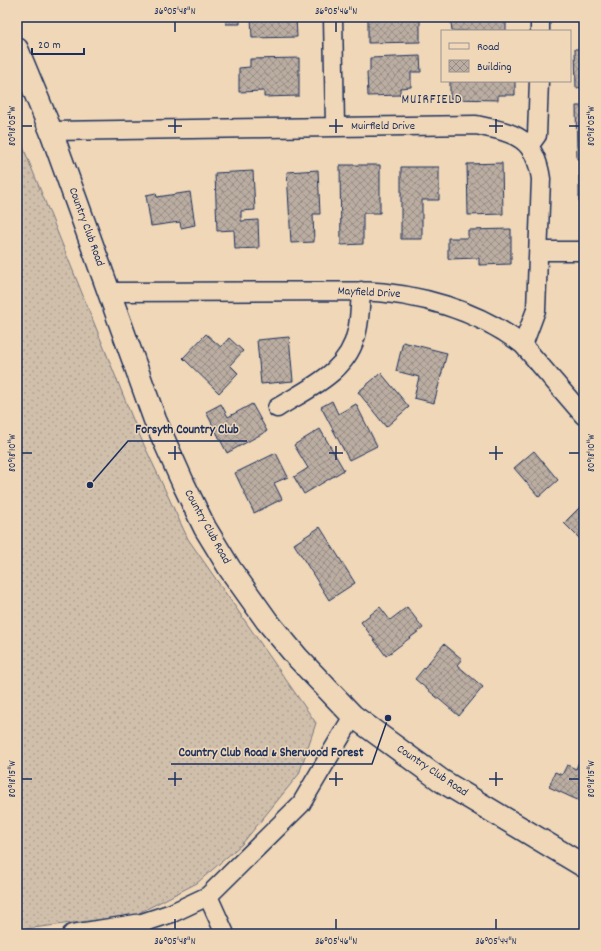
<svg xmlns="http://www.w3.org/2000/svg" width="601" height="951" font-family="Dekko,sans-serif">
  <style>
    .grass { fill: url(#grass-dots); stroke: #767784 }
    .building { fill: url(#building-cross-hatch); stroke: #1b2f5e }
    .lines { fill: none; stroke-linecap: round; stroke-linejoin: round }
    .minor-casing { stroke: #1b2f5e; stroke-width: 21 }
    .major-casing { stroke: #1b2f5e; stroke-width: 25 }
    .minor { stroke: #efd7b7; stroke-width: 18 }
    .major { stroke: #efd7b7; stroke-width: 22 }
    .ticks { fill: none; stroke: #1b2f5e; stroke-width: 1.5 }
    .labels { text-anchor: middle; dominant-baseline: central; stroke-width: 3; stroke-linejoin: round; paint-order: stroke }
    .street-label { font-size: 12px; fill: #1b2f5e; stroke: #efd7b7 }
    .neighbourhood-label { font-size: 13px; letter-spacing: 1px; fill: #1b2f5e; stroke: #efd7b7 }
    .leader { fill: none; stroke: #1b2f5e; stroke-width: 1.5 }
    .callout-dot { fill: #1b2f5e; stroke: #efd7b7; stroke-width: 1.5 }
    .callout-label { font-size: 13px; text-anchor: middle; font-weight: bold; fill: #1b2f5e; stroke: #efd7b7; stroke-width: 3; stroke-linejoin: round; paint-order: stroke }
    .neatline { fill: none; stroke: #1b2f5e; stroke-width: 1.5 }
    .ticks-label { font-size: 10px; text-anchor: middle; fill: #1b2f5e }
  </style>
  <defs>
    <pattern id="grass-dots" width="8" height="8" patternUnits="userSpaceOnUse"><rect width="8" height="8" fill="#d0bfaa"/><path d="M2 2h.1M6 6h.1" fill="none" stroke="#b2a495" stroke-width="1.8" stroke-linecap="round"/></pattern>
    <pattern id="building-cross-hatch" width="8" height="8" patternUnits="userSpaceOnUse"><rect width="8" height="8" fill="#bbada1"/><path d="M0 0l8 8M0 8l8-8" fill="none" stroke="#978d86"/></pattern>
  </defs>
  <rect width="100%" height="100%" fill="#efd7b7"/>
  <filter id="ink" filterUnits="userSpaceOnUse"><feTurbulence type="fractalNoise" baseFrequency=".025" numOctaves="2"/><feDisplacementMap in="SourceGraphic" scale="8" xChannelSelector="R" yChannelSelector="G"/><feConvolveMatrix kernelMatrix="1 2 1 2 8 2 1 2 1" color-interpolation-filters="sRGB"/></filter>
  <g filter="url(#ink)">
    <!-- grass -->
    <path class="grass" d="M17 132 138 432 188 539 316 723 299 774 242 844 197 883 135 915 17 930Z"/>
    <!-- building -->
    <path class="building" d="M226 17H240V24H226Z
      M251 17H296L297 37 252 38Z
      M368 17H420V42L368 43Z
      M466 17H506V31H452L451 21H466Z
      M575 49H584V87L576 88Z
      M420 56 421 72H411V87L400 88V95L368 96 367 72 370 71V58Z
      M299 58V96L264 97V91L239 92V68L250 67V59Z
      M450 81H515V95H498V100L450 99Z
      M576 106H584V159H577Z
      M502 163 503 214 468 215 467 164Z
      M340 165H380V213H363V244L341 245Z
      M401 167H439V200H422V239H401Z
      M318 170 320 214H313L314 242 291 243 287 172Z
      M253 171 255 210 241 211V221L258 220 259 248 235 249 234 230 217 231 215 173Z
      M584 175V201H579V176Z
      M190 192 195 225 181 228 180 222 151 226 146 195 156 193 157 197Z
      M511 229V264L479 265V258L448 259V238H468V230Z
      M206 334 221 347 229 338 243 351 230 365 238 373 219 393 183 358Z
      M289 337 293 381 261 384 257 340Z
      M403 342 447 353 434 403 414 398 419 377 396 371Z
      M381 373 409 407 386 427 358 392Z
      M332 401 338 414 356 404 377 446 349 460 321 407Z
      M221 404 228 417 252 404 267 431 227 453 206 412Z
      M320 429 344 470 304 494 294 477 308 468 294 445Z
      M534 451 558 480 539 497 514 468Z
      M276 453 288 477 274 483 282 499 254 513 235 473Z
      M582 505 584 508V543L564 523Z
      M320 527 355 583 329 600 294 544Z
      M380 607 390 620 407 607 423 628 386 656 361 622Z
      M444 644 462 659 457 665 483 687 459 716 415 679Z
      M584 750V803L549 787 555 772 562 775 567 765 576 769Z"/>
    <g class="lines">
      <!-- minor casing -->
      <g class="minor-casing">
        <path id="minor" d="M333 17 335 126
          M540 31V17
          M51 131 476 125C514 133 535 136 541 179L536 310 523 345
          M529 146 537 135 539 81
          M539 251H584
          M109 292 361 291C417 293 478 310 523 345L584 416
          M277 408C309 388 349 372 357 331 360 319 360 304 361 291
          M208 896 225 934
          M72 934 142 923 172 913 208 896 301 804 353 716"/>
      </g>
      <!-- major casing -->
      <g class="major-casing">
        <path id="major" d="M17 49 51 131 155 420 184 485 205 528 230 569 267 621 297 657 353 716 442 781 584 866"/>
      </g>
      <!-- minor -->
      <use href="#minor" class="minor"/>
      <!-- major -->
      <use href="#major" class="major"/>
    </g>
  </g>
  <!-- ticks -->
  <path class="ticks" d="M175 22V32M336 22V32M175 119V133M336 119V133M496 119V133M22 126H32M168 126H182M329 126H343M489 126H503M569 126H579M175 446V460M336 446V460M496 446V460M22 453H32M168 453H182M329 453H343M489 453H503M569 453H579M175 772V786M336 772V786M496 772V786M22 779H32M168 779H182M329 779H343M489 779H503M569 779H579M175 919V929M336 919V929M496 919V929"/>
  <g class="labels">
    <!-- street labels -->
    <g class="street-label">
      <text x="383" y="126">Muirfield Drive</text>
      <text transform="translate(86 227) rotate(70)">Country Club Road</text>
      <text transform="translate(369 293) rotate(3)">Mayfield Drive</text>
      <text transform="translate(207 527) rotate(61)">Country Club Road</text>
      <text transform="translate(432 771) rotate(34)">Country Club Road</text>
    </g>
    <!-- neighbourhood labels -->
    <g class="neighbourhood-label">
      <text x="432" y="100">MUIRFIELD</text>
    </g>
  </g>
  <!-- callouts -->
  <path class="leader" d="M90 485L128 441H247M388 718L372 764H171"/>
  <g class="callout-dot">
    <circle cx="90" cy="485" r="4"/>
    <circle cx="388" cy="718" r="4"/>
  </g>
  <g class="callout-label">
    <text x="187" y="433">Forsyth Country Club</text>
    <text x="271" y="756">Country Club Road &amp; Sherwood Forest</text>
  </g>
  <!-- margin -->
  <rect width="601" height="951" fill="none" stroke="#efd7b7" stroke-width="44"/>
  <!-- legend -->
  <rect x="441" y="30" width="130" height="52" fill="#efd7b7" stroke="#9a9493"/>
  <rect x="449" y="43" width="20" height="6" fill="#efd7b7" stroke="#9a9493"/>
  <text x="477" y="50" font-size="12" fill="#1b2f5e">Road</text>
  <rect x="449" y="60" width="20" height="12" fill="url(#building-cross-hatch)" stroke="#9a9493"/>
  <text x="477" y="70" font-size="12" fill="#1b2f5e">Building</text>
  <!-- scale -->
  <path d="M32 48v6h52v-6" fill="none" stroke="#1b2f5e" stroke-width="2"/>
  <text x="38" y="48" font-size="12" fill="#1b2f5e" stroke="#efd7b7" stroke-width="3" paint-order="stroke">20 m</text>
  <rect x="22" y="22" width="557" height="907" class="neatline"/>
  <g class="ticks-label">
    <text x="175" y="14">36°05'48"N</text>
    <text x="336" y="14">36°05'46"N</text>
    <text transform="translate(590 126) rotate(-90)" y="4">80°18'05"W</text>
    <text transform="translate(11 126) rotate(-90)" y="4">80°18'05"W</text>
    <text transform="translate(590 453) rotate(-90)" y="4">80°18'10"W</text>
    <text transform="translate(11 453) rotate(-90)" y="4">80°18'10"W</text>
    <text transform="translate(11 779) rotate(-90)" y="4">80°18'15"W</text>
    <text transform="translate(590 779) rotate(-90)" y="4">80°18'15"W</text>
    <text x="175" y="944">36°05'48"N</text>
    <text x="336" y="944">36°05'46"N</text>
    <text x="496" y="944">36°05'44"N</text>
  </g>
</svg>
